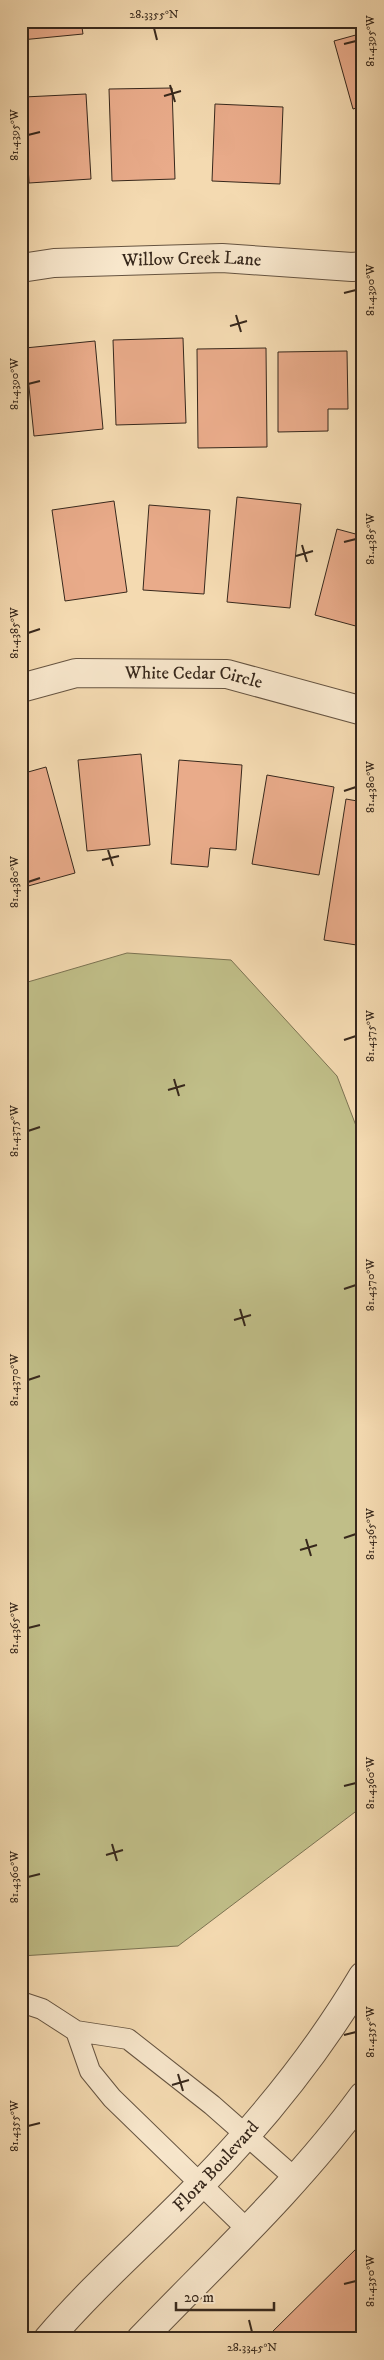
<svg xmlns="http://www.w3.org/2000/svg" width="384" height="2360" font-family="'IM FELL DW Pica',serif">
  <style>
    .green { fill: #c0be88; stroke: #7c7352 }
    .building { fill: #e9ab8a; stroke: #37281c }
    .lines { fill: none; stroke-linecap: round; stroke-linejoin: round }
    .service-casing { stroke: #665441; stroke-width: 22 }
    .minor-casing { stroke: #665441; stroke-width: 30 }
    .tertiary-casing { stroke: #665441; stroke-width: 30 }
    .service { stroke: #f8e7cc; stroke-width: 20 }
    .minor { stroke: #f8e7cc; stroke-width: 28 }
    .tertiary { stroke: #f8e7cc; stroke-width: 28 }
    .ticks { fill: none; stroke: #37281c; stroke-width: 2 }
    .labels { text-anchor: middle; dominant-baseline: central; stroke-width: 4; stroke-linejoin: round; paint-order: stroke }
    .street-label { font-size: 18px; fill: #37281c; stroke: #f8e7cc }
    .neatline { fill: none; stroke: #37281c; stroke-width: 2 }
    .ticks-label { font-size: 12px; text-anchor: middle; fill: #37281c }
  </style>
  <rect width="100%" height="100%" fill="#f4dab1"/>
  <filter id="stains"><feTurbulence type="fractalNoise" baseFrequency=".004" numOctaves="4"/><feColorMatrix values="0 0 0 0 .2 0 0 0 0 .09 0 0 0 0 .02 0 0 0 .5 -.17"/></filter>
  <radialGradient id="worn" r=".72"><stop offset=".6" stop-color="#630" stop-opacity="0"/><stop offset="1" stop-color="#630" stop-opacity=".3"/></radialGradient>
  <!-- green -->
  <path class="green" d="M127 953 231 960 337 1076 363 1144V1806L178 1946 21 1956V984Z"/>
  <!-- building -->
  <path class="building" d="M21 21H81L83 34 21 40Z
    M363 33V106L353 109 334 41Z
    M172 88 175 179 112 181 109 89Z
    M86 94 91 179 29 183 24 97Z
    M215 104 283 107 280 184 212 181Z
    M183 338 186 423 116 425 113 340Z
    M95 341 103 429 34 436 25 348Z
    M266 348 267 447 198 448 197 349Z
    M347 351 348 409H328V431L278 432V352Z
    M237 497 301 504 290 608 227 602Z
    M114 501 127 592 65 601 52 510Z
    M149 505 210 510 204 594 143 590Z
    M337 529 363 536V628L315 615Z
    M21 552 28 580 21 582Z
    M141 754 150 845 87 851 78 760Z
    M179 760 242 765 236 850 210 848 208 867 171 864Z
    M46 767 75 873 21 888V774Z
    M267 775 334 787 319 875 252 864Z
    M346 799 363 802V946L324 940Z
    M363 2242V2339H265Z"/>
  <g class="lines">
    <!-- service casing -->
    <g class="service-casing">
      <path id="service" d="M21 2002 42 2009 76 2031 128 2039 212 2105 296 2179
        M76 2031 90 2071 112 2098 249 2231"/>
    </g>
    <!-- minor casing -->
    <g class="minor-casing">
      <g id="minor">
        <path id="s1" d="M21 268 54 263 222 258 352 267 363 266"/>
        <path id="s2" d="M21 688 76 673 227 674 363 711"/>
      </g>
    </g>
    <!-- tertiary casing -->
    <g class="tertiary-casing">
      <g id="tertiary">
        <path id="s3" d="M48 2339C95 2284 150 2237 200 2185 261 2122 318 2052 363 1976"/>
        <path d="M141 2339C217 2260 298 2185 363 2096"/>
      </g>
    </g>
    <!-- service -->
    <use href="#service" class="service"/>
    <!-- minor -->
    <use href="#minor" class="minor"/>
    <!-- tertiary -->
    <use href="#tertiary" class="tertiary"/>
  </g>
  <!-- ticks -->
  <path class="ticks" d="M154 28 157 40M344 44 356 41M170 85 175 102M164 96 181 91M28 135 40 132M344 293 356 290M236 315 241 332M230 326 247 321M28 384 40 381M344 542 356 539M302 545 307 562M296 556 313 551M28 633 40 629M344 791 356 787M108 850 113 866M102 860 119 856M28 882 40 878M344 1040 356 1036M174 1079 179 1096M168 1090 185 1085M28 1131 40 1127M344 1289 356 1285M240 1309 245 1326M234 1320 251 1315M28 1380 40 1376M344 1538 356 1534M306 1539 311 1556M300 1550 317 1545M28 1628 40 1625M344 1786 356 1783M112 1844 117 1861M106 1855 123 1850M28 1877 40 1874M344 2035 356 2032M178 2074 183 2091M172 2085 189 2080M28 2126 40 2123M344 2284 356 2281M249 2320 252 2332"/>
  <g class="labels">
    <!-- street labels -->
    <g class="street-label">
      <text stroke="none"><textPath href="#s1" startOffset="171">Willow Creek Lane</textPath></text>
      <text stroke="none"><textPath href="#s2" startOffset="175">White Cedar Circle</textPath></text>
      <text stroke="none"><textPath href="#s3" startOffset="241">Flora Boulevard</textPath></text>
    </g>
  </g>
  <!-- margin -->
  <rect width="384" height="2360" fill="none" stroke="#f4dab1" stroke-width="55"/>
  <!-- scale -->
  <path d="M176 2302v8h98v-8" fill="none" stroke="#37281c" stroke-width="2.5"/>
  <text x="184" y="2302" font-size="15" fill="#37281c" stroke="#f8e7cc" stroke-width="4" paint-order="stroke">20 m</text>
  <rect x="28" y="28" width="328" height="2304" class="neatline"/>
  <g class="ticks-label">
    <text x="154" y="18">28.3355°N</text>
    <text transform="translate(370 41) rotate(-90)" y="4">81.4395°W</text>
    <text transform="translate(14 135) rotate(-90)" y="4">81.4395°W</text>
    <text transform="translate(370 290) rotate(-90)" y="4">81.4390°W</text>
    <text transform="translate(14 384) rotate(-90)" y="4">81.4390°W</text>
    <text transform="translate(370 539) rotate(-90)" y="4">81.4385°W</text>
    <text transform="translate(14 633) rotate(-90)" y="4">81.4385°W</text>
    <text transform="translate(370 787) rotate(-90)" y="4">81.4380°W</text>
    <text transform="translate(14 882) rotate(-90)" y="4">81.4380°W</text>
    <text transform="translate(370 1036) rotate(-90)" y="4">81.4375°W</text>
    <text transform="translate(14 1131) rotate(-90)" y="4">81.4375°W</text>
    <text transform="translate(370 1285) rotate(-90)" y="4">81.4370°W</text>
    <text transform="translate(14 1380) rotate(-90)" y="4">81.4370°W</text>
    <text transform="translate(370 1534) rotate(-90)" y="4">81.4365°W</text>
    <text transform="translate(14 1628) rotate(-90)" y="4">81.4365°W</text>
    <text transform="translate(370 1783) rotate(-90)" y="4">81.4360°W</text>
    <text transform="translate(14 1877) rotate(-90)" y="4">81.4360°W</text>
    <text transform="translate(370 2032) rotate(-90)" y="4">81.4355°W</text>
    <text transform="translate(14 2126) rotate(-90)" y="4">81.4355°W</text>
    <text transform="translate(370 2281) rotate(-90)" y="4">81.4350°W</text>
    <text x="252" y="2351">28.3345°N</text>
  </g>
  <rect width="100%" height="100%" filter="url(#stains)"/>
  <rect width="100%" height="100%" fill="url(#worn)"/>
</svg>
